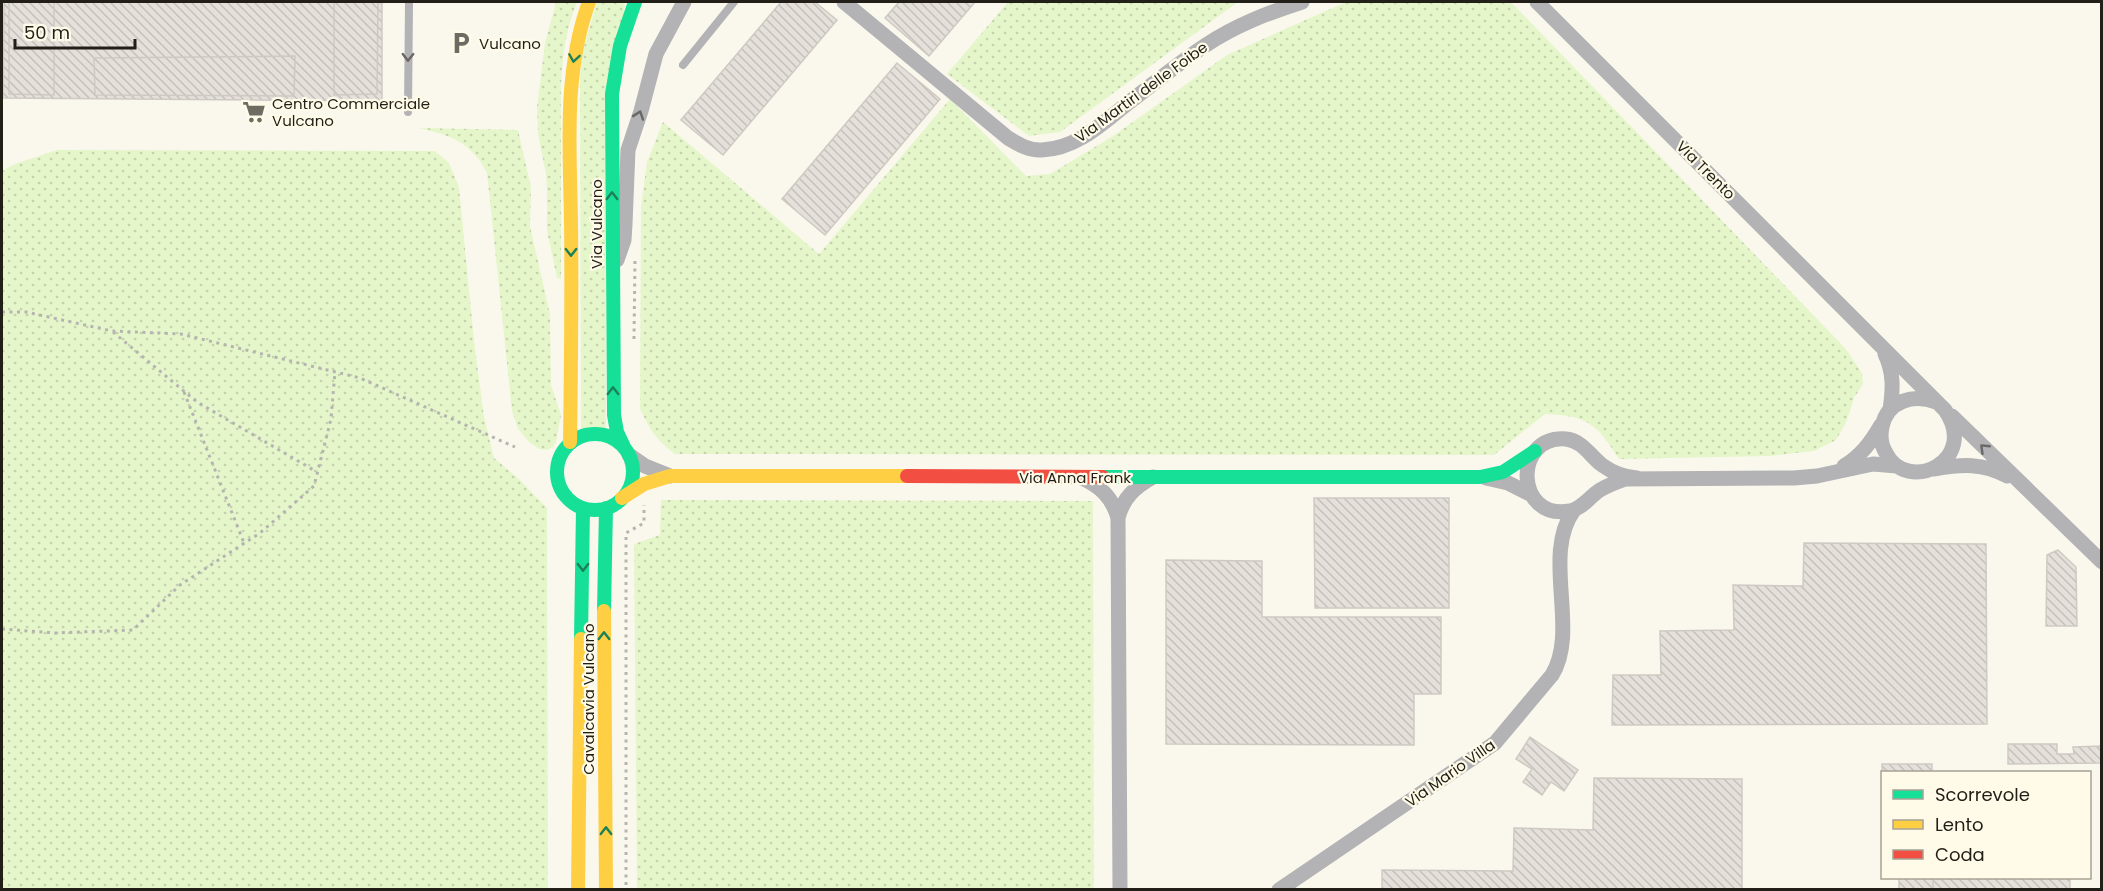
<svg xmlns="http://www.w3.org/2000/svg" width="2103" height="891" font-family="Poppins,sans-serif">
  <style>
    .grass { fill: url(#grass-dots) }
    .building { fill: url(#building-back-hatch); stroke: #cfc9c3; stroke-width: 1.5 }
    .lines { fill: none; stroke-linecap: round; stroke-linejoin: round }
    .path { stroke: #b5b4b1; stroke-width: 3; stroke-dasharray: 3 4.5; stroke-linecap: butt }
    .lane { stroke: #b3b2b4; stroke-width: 8 }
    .street { stroke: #b3b2b4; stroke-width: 15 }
    .fast { stroke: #16e098; stroke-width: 14 }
    .slow { stroke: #ffcf43; stroke-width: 14 }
    .jam { stroke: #f24e42; stroke-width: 14 }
    .oneway { stroke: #6a6866 }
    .oneway2 { stroke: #1c8058 }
    .labels { text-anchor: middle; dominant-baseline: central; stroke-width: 4.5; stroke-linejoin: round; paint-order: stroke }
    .poi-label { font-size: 15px; fill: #211f17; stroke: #fffbe8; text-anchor: start }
    .street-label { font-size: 15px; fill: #211f17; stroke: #fffbe8 }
  </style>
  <defs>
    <pattern id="grass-dots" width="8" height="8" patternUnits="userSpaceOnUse" patternTransform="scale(1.5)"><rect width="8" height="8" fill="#e5f7ca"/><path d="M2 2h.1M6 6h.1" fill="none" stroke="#c4d3ad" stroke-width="1.8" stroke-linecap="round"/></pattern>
    <pattern id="building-back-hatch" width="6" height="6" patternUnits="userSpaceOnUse" patternTransform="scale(1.5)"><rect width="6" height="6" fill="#e6e0db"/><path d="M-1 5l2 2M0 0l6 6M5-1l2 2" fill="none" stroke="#c5c0bb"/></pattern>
  </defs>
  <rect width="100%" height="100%" fill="#faf8ed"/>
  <!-- grass -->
  <path class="grass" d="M556 2H577C558 49 561 95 561 146 561 190 561 234 561 279L557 278 547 231V190L546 174 538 134 537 107 545 43Z
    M597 2H625L606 301V430L595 428 581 430 580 79 582 53Z
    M1008 2H1238L1060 132 1029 136 947 74Z
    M1346 2H1511L1845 348 1862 373 1863 384 1854 398 1846 423 1836 440 1814 451 1770 456 1619 459C1596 423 1588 416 1545 414L1494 455 675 454C655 439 651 431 640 409L641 206 647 162 663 122 819 254 950 99 1026 176 1050 174 1113 136 1227 55Z
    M419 128 518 130 531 187 530 226 550 314 551 385 561 415 556 442 553 447 547 450 539 449 528 441 518 429 512 411 487 173C471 142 452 136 419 128Z
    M57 150 435 151 449 163 459 187 474 340 484 417 494 458 519 479 547 508 548 889H2V171L15 164Z
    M661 500 1093 501 1094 889H637L634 544 660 535Z"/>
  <!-- building -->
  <path class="building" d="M4 2H382V101L3 98Z
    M9 2H54V95L9 94Z
    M334 2H378L377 94 334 95Z
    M781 2H815L837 20 723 155 681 120Z
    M899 2H975L929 56 885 18Z
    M295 56 294 96 95 95 94 58Z
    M897 63 940 99 825 235 782 199Z
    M1314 498H1449V608H1315Z
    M1804 543 1986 544 1987 724 1612 725 1613 675H1661L1660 631 1734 630 1733 585 1803 586Z
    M2058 550 2076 567 2077 626H2046L2047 555Z
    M1166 560 1262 561V617H1441V694H1414V745L1166 744Z
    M1530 737 1578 770 1564 791 1551 782 1542 795 1523 782 1532 769 1516 759Z
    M2008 744H2057V754H2074L2073 747 2102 746V763L2008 764Z
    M1882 764H1932V772H1882V793Z
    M1594 778 1742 779V890H1382V870L1513 871 1514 828 1593 830Z
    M1899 878H1933V890H1899Z
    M1933 878H2070V890H1933Z"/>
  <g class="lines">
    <!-- path -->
    <path class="path" d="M2 312H26L112 331 181 334 360 378 515 447
      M113 332 197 402 317 472
      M634 339 635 259
      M184 392 244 543
      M2 629 55 633 133 630 180 585 260 533 314 486 331 419 335 372
      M626 885V533L644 523V505"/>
    <!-- lane -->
    <path class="lane" d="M683 65 734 2
      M408 112 409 2"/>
    <!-- street -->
    <path class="street" d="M844 2 1008 138C1018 144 1029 151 1042 150 1078 149 1106 120 1132 100 1157 81 1180 62 1206 45 1236 25 1268 13 1302 2
      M1537 2 1945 410C1980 461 1907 495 1886 453 1881 445 1880 436 1882 427 1887 400 1914 394 1936 402
      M617 260 624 240 625 224 628 150 641 111 656 54 684 2
      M1885 354C1894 373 1893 389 1890 410
      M1952 416 2102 562
      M629 455 645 466 670 476
      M1844 466C1861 456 1871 442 1881 425
      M1935 469C1962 464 1983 463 2007 476
      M1082 478C1101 487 1112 497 1118 518
      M1486 478 1508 483 1532 495
      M1637 478C1624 477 1613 473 1602 465 1590 456 1583 441 1566 439 1512 435 1515 521 1570 511 1583 508 1589 497 1600 490 1608 485 1617 482 1625 479L1794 478 1817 476 1873 464 1897 466
      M1120 890 1118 518C1123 498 1135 487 1153 477
      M1279 890 1495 743 1552 675C1580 630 1541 555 1574 510"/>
    <!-- fast -->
    <path class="fast" d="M557 472a38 38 0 1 1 76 0a38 38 0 1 1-76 0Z
      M624 447 617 432 614 415 612 94 620 46 635 2
      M1103 477H1480L1503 472 1535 451
      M604 611 606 508
      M581 639 583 508"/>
    <!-- slow -->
    <path class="slow" d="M570 442C571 369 572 296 571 223 570 149 563 73 589 2
      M622 498 644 484 670 476H907
      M604 611 606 890
      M578 890 581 639"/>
    <!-- jam -->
    <path class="jam" d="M907 476 1103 477"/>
  </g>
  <!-- one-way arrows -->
  <defs><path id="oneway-chevron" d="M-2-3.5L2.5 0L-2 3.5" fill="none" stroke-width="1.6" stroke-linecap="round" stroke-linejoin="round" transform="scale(1.5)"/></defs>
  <g class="oneway">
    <use href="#oneway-chevron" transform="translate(408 57) rotate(91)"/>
    <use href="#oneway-chevron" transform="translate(639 115) rotate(-71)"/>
    <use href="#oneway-chevron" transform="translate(1984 448) rotate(-136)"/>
  </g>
  <g class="oneway2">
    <use href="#oneway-chevron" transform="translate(574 58) rotate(99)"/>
    <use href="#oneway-chevron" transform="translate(612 196) rotate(-90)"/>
    <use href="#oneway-chevron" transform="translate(571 252) rotate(90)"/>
    <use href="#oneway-chevron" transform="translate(613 391) rotate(-90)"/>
    <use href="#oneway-chevron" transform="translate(583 567) rotate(90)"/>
    <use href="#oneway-chevron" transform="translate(604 636) rotate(-90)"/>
    <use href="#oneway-chevron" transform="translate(606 831) rotate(-90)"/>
  </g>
  <!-- icons -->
  <defs>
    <g id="parking-bare" transform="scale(1.8)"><path d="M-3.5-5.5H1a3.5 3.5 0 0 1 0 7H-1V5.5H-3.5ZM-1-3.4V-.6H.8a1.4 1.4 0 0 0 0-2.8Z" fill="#6d6b62" stroke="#fffbe8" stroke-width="2.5" paint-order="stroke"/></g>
    <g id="supermarket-bare" transform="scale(1.8)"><path d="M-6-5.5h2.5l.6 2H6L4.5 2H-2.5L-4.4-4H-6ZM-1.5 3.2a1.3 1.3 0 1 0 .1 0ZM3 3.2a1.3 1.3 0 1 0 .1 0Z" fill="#6d6b62" stroke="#fffbe8" stroke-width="2.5" paint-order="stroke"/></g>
  </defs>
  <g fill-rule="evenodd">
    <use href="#parking-bare" x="461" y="43"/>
    <use href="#supermarket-bare" x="254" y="112"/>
  </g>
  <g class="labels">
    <!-- poi labels -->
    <g class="poi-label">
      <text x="479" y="43">Vulcano</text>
      <text x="272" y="103">Centro Commerciale<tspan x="272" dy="17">Vulcano</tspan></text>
    </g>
    <!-- street labels -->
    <g class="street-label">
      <text transform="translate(1141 92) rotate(-36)">Via Martiri delle Foibe</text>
      <text transform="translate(1706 170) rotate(45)">Via Trento</text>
      <text transform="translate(596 224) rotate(-90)">Via Vulcano</text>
      <text x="1075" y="477">Via Anna Frank</text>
      <text transform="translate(588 699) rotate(-90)">Cavalcavia Vulcano</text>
      <text transform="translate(1450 773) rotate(-35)">Via Mario Villa</text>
    </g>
  </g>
  <!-- border -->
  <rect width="2103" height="891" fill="none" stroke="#211f17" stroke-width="6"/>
  <!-- legend -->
  <rect x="1881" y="771" width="210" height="108" fill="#fffbe8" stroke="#a6a394" stroke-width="1.5"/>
  <rect x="1893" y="790" width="30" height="9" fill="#16e098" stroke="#a6a394" stroke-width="1.5"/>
  <text x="1935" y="801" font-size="18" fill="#211f17">Scorrevole</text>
  <rect x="1893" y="820" width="30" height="9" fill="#ffcf43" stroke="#a6a394" stroke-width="1.5"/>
  <text x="1935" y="831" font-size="18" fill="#211f17">Lento</text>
  <rect x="1893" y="850" width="30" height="9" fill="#f24e42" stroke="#a6a394" stroke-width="1.5"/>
  <text x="1935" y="861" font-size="18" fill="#211f17">Coda</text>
  <!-- scale -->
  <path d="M15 39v9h120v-9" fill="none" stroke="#211f17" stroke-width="3"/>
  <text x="24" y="39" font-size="18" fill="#211f17" stroke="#fffbe8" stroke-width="4.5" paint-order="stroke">50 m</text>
</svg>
